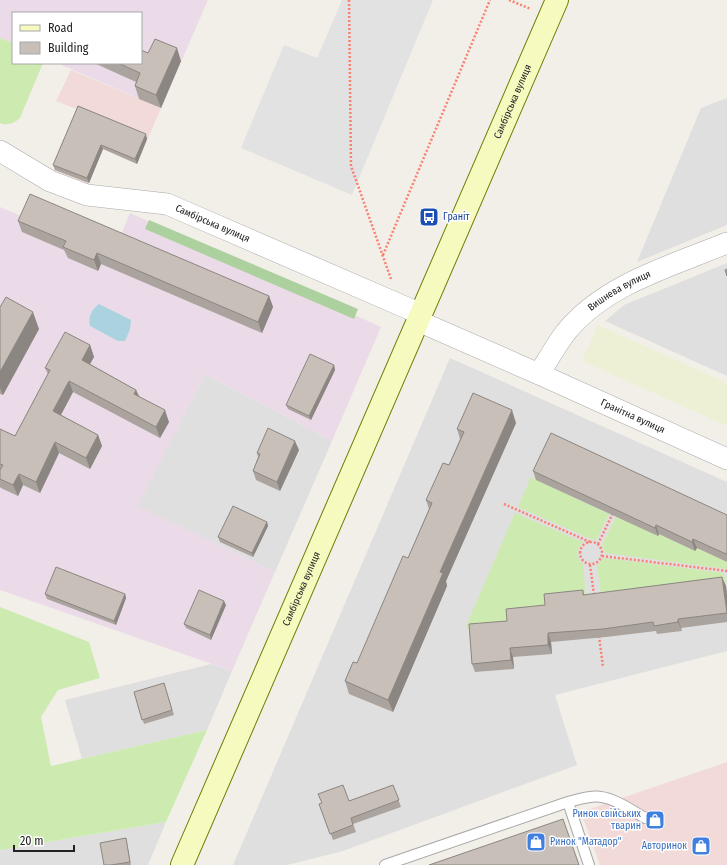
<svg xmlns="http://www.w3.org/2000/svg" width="727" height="865" font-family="'Fira Sans Condensed',sans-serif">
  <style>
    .residential { fill: #e0dfdf }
    .commercial { fill: #f2dad9 }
    .industrial { fill: #ebdbe8 }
    .farmland { fill: #eef0d5 }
    .grass { fill: #cdebb0 }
    .forest { fill: #add19e }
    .parking { fill: #e2e2e2 }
    .water { fill: #aad3df }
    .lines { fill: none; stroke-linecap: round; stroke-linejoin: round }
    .service-casing { stroke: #a9a9a9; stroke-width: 12 }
    .minor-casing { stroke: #a9a9a9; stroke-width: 22 }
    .secondary-casing { stroke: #707d05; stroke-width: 24 }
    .path { stroke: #fa8072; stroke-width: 2.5; stroke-dasharray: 2 2; stroke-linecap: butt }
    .service { stroke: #fff; stroke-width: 10 }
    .minor { stroke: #fff; stroke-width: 21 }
    .secondary { stroke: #f7fabf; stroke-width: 22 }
    .wall { fill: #aba49e }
    .shaded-wall { fill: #8b8681 }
    .building { fill: #c7bfb8; stroke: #8b8681 }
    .labels { text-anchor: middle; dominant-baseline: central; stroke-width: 3; stroke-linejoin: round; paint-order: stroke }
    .street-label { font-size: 10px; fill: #222; stroke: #fff }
    .transit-label { font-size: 10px; fill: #164399; stroke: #fff; text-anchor: start }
    .shop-label { font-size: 10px; fill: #366cbe; stroke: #fff; text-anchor: end }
  </style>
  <rect width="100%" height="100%" fill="#f2efe9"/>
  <!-- residential -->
  <path class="residential" d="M727 98V225L637 262 701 108Z
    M727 263V376L605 321 624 305Z
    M450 358 727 482V651L555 695 577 765 343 851 287 865H233Z
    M205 374 332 441 275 572 137 506Z
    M211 664 232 671 207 730 82 759 65 700Z
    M166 822 148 865H0V850Z"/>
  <!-- commercial -->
  <path class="commercial" d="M71 70 161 108 137 164 103 149 88 184 54 170 79 110 56 101Z
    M727 762V865H600L581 812Z"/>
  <!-- industrial -->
  <path class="industrial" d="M0 0H208L161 108 57 63H141V13H13V43L0 38Z
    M0 207 28 219 119 239 130 213 381 327 332 441 205 374 138 506 275 572 232 671 0 590Z"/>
  <!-- farmland -->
  <path class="farmland" d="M598 325 727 383V426L582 361Z"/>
  <!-- grass -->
  <path class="grass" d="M0 38 13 43V63H43L20 118C15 123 7 126 0 123Z
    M531 477 609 514 596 540 591 539 518 507Z
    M515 513 583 542C576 549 575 558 583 564L586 599 510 629 472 633 466 626Z
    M616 517 659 534 695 551 697 548 727 562V569L605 553 602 545Z
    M604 558 724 573 726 586 602 602 597 566Z
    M0 607 89 642 100 678 58 690 41 717 51 766 207 730 166 822 0 850Z"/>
  <!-- forest -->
  <path class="forest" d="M149 220 358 309 354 319 145 229Z"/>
  <!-- parking -->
  <path class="parking" d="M342 0H433L352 195 241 148 284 45 317 58Z"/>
  <!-- water -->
  <path class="water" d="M99 304 131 320 130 329 125 341H118L90 326C88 317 91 310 99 304Z"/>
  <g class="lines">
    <!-- service casing -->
    <g class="service-casing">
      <path id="service" d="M568 802C575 800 583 798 590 797 610 794 629 809 645 818
        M385 865 568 802 589 865"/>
    </g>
    <!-- minor casing -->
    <g class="minor-casing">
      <g id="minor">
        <path id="s1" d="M0 151 50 181 87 195 167 204 421 314"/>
        <path id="s2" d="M418 321 539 374 727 459"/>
        <path id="s3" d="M539 374C548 360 556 345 566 332 605 284 671 266 727 243"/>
      </g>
    </g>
    <!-- secondary casing -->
    <g class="secondary-casing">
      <g id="secondary">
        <path id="s4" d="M182 865 557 0"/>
      </g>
    </g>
    <!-- path -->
    <path class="path" d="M349 0 351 166 391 279
      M509 0 531 9
      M383 255 490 0
      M504 504 590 542
      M580 553a11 11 0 1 1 22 0a11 11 0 1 1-22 0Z
      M598 544 613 513
      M602 556 727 571
      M590 565 594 595
      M599 636 603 667"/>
    <!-- service -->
    <use href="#service" class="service"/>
    <!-- minor -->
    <use href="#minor" class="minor"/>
    <!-- secondary -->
    <use href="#secondary" class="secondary"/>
  </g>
  <!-- wall -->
  <path class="wall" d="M148 53 181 61 161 108 139 99 135 86 136 82 94 63H141Z
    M78 106 147 139 137 164 103 149 89 183 55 170 53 165Z
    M18 221 269 296 273 307 262 333 101 264 98 271 68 258 64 250 22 232Z
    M0 307 39 329 3 395 0 394Z
    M90 345 94 357 90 364 136 390 139 396 169 422 160 438 73 392 61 415 98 435 102 446 90 469 59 453 40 493 23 485 18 496 1 488 0 487V429L15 436 48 374 45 368Z
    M334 365 335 370 311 420 288 409 286 405Z
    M516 423 446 581 447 586 393 712 349 694 345 681 357 663 408 558 429 509 426 500 449 465 460 439 457 429Z
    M299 450 280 491 256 480 253 471 258 457 257 453Z
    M533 471 727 515V562L697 548 695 551 659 534 658 536 536 480Z
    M267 522 268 526 253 557 220 542 218 537Z
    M726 586 727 596V622L681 628 682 631 657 634 656 631 606 637 551 642 552 654 513 657 514 669 475 672 472 664 507 621 583 590 584 595Z
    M45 594H125L126 598 116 625 47 599Z
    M226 605 211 640 186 628 184 624Z
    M164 683 174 715 144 724 134 692Z
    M393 785 401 807 353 824 356 832 333 840 319 804 349 801Z
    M127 843 131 865H104Z"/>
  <!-- shaded-wall -->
  <path class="shaded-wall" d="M177 48 181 61 161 108 156 95Z
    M146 134 147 139 137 164 135 159Z
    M101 145 103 149 89 183 87 178Z
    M97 253 101 264 98 271 94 260Z
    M269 296 273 307 262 333 258 322Z
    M33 312 39 329 3 395 0 388V372Z
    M90 345 94 357 86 371 82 360Z
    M334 365 335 370 311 420 309 416Z
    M69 381 73 392 57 422 53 411Z
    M136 390 141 401 134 394Z
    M165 410 169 422 160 438 156 427Z
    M512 410 516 423 446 581 447 586 393 712 388 700 440 572Z
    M98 435 102 446 90 469 86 458Z
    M295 441 299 450 280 491 277 482Z
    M55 442 59 453 40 493 36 482Z
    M19 474 23 485 18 496 13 485Z
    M267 522 268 526 253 557 252 553Z
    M656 525 659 534 658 536 655 528Z
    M693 539 697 548 695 551 692 542Z
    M722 577 726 586 727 596V612Z
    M125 594 126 598 116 625 114 621Z
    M224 601 226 605 211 640 210 635Z
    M678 619 682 631 678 622Z
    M548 633 551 642 552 654 548 645Z
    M510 648 513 657 514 669 511 660Z"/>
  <!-- building -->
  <path class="building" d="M155 39 177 48 156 95 135 86 140 73 118 63H141V50L148 53Z
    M78 106 146 134 135 159 101 145 87 178 53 165Z
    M30 194 269 296 258 322 97 253 94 260 63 247 66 241 18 221Z
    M727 269V276L725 270Z
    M6 297 33 312 0 372V307Z
    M65 332 90 345 82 360 136 390 134 394 165 410 156 427 69 381 53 411 98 435 86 458 55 442 36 482 19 474 13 485 0 479V470L3 465 0 464V429L15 436 50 370 45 368Z
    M310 354 334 365 309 416 286 405Z
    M473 393 512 410 440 572 443 573 388 700 345 681 353 662 357 663 403 556 408 558 432 503 426 500 443 463 449 465 464 432 457 429Z
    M268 428 295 441 277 482 253 471 260 454 257 453Z
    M551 433 727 515V553L726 554 693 539 692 542 656 525 655 528 533 471Z
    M233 506 267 522 252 553 218 537Z
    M56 567 125 594 114 621 45 594Z
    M722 577 727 613 678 619V622L654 626 653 622 603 629 548 633V645L510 648 511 660 472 664 469 624 507 621 506 609 545 605 544 594 583 590V595Z
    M199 590 224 601 210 635 184 624Z
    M164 683 172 710 142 720 134 692Z
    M343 785 349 801 393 785 399 800 351 818 353 825 330 834 319 804 322 803 318 794Z
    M563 819 579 865H429Z
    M126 838 130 862 111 865H104L100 843Z"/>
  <!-- icons -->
  <defs>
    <g id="bus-square" transform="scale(1)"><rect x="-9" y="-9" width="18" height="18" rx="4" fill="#1a4fb4" stroke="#fff"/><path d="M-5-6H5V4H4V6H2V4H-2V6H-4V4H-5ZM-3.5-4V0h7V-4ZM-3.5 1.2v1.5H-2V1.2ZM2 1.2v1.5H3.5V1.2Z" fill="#fff"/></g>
    <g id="shop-square" transform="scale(1)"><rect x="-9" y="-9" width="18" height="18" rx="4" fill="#3f7fe0" stroke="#fff"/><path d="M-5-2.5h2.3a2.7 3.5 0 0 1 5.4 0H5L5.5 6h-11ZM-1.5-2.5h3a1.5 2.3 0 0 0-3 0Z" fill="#fff"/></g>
  </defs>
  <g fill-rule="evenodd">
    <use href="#bus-square" x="429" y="217"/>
    <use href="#shop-square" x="655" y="820"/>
    <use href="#shop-square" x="536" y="842"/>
    <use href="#shop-square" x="701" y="846"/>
  </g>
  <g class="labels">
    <!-- street labels -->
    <g class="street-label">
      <text stroke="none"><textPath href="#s4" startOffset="832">Самбірська вулиця</textPath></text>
      <text stroke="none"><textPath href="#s1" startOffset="228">Самбірська вулиця</textPath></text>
      <text stroke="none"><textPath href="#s3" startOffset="118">Вишнева вулиця</textPath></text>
      <text stroke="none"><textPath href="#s2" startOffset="235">Гранітна вулиця</textPath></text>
      <text stroke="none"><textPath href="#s4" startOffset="301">Самбірська вулиця</textPath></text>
    </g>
    <!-- transit labels -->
    <g class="transit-label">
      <text x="443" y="217">Граніт</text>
    </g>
    <!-- shop labels -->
    <g class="shop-label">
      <text x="641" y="814">Ринок свійських<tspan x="641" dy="12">тварин</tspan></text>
      <text x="550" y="842" text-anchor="start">Ринок "Матадор"</text>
      <text x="687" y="846">Авторинок</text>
    </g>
  </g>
  <!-- legend -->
  <rect x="12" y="12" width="130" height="52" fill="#ffffff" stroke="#a7a7a7"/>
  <rect x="20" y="25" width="20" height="6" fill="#f7fabf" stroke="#a7a7a7"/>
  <text x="48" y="32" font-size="12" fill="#222222">Road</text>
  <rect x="20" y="42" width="20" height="12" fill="#c7bfb8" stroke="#a7a7a7"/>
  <text x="48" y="52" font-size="12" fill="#222222">Building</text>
  <!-- scale -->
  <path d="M14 845v6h60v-6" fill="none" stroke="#222222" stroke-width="2"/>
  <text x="20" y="845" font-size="12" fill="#222222" stroke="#ffffff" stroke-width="3" paint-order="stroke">20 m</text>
</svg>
